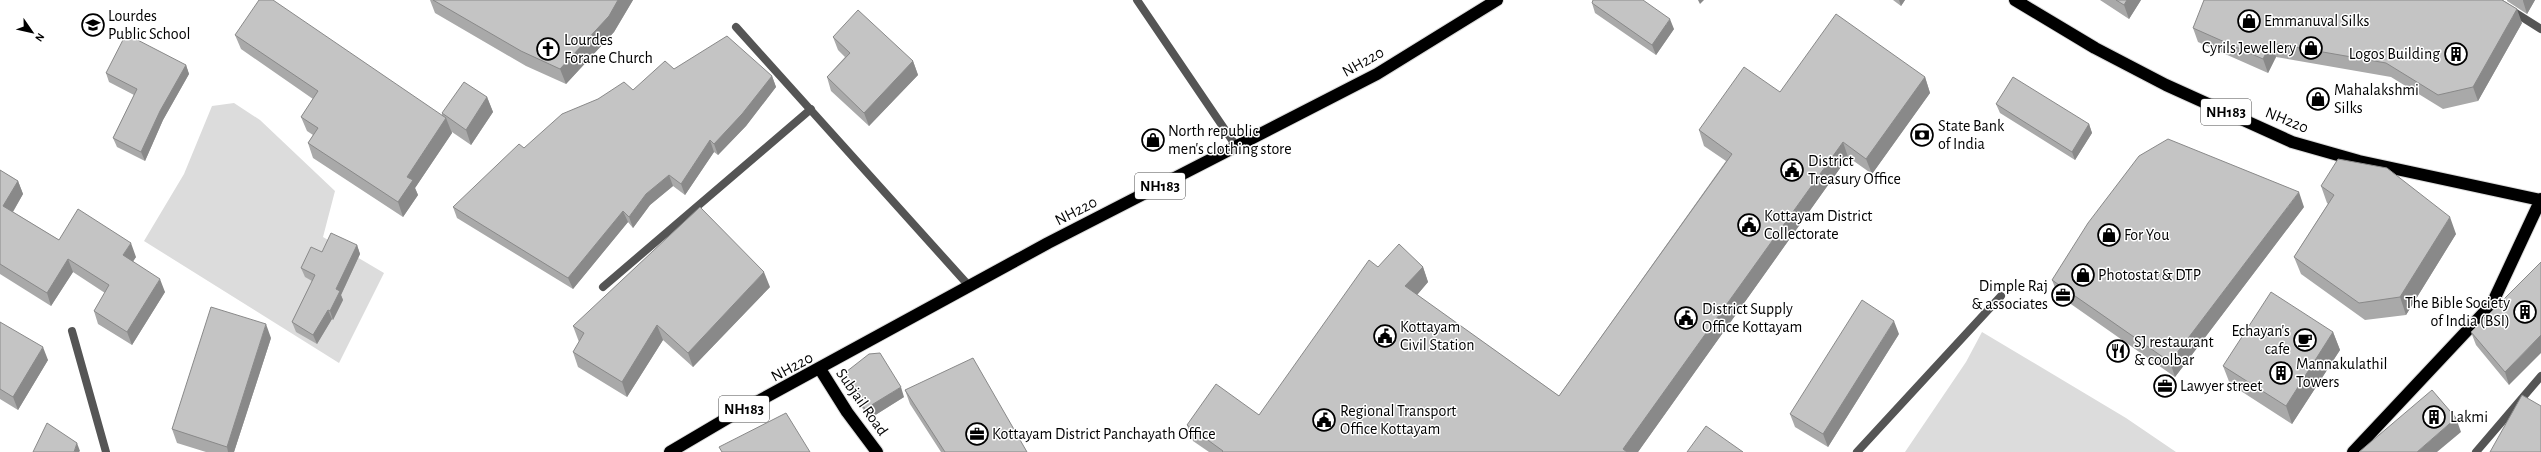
<svg xmlns="http://www.w3.org/2000/svg" width="2541" height="452" font-family="'Alegreya Sans',sans-serif">
  <style>
    .green { fill: #dcdcdc }
    .lines { fill: none; stroke-linecap: round; stroke-linejoin: round }
    .highway-casing { stroke: #dbdbdb; stroke-width: 14 }
    .street { stroke: #555; stroke-width: 8 }
    .highway { stroke: #000; stroke-width: 12 }
    .wall { fill: #a9a9a9 }
    .shaded-wall { fill: #898989 }
    .building { fill: #c4c4c4; stroke: #898989 }
    .labels { text-anchor: middle; dominant-baseline: central; stroke-width: 3; stroke-linejoin: round; paint-order: stroke }
    .shield { fill: #fff; stroke: #4c4c4c; stroke-width: 1 }
    .shield-label { font-size: 15px; font-weight: bold; fill: #000 }
    .poi-label { font-size: 16px; fill: #000; stroke: #fff; text-anchor: start }
    .street-label { font-size: 16px; fill: #000; stroke: #fff }
  </style>
  <rect width="100%" height="100%" fill="#fff"/>
  <!-- green -->
  <path class="green" d="M234 103 260 120 335 191 323 237 384 273 339 363 144 241 184 174 212 106Z
    M1982 332 2126 418 2176 452H1905L1966 362Z"/>
  <g class="lines">
    <!-- highway casing -->
    <g class="highway-casing">
      <path id="highway" d="M2015 0 2095 48 2166 85 2292 142 2359 161 2540 200
        M820 369 847 412 877 452
        M670 452 731 416 1048 243 1377 74 1497 0
        M2353 452 2492 304 2541 199"/>
    </g>
    <!-- street -->
    <path class="street" d="M1137 0 1236 146
      M2495 0 2541 29
      M736 27 970 287
      M603 287 811 109
      M72 331 106 452
      M1857 452 2001 296
      M2476 452 2541 376"/>
    <!-- highway -->
    <use href="#highway" class="highway"/>
  </g>
  <!-- wall -->
  <path class="wall" d="M430 0H633L614 32 566 84 526 66 435 13Z
    M1893 0H1905L1901 6Z
    M2100 0H2141L2129 19Z
    M2507 0H2535L2527 14 2507 1Z
    M1592 3 1674 29 1656 55 1595 13Z
    M2522 23 2478 101 2443 109 2391 77 2276 57 2268 73 2198 42 2193 28Z
    M235 35 442 115V113L487 97 493 112 471 145 452 132V133L415 188 418 195 403 217 313 158 308 143 313 135 307 131 301 117 313 99 241 49Z
    M833 37 913 61 918 75 869 126 831 91 827 77 845 57 838 50Z
    M186 65 189 74 163 120 145 161 117 147 113 138 134 95 109 82 106 73Z
    M674 69 772 76 776 87 746 126 718 155 714 152 685 195 673 186 650 205 633 228 628 222 573 289 457 218 453 207 524 148Z
    M1925 77 1930 93 1872 174 1848 157 1638 452H1209L1193 441 1187 425 1259 415 1378 267H1423L1428 282 1417 295 1559 396 1726 161 1704 146 1699 130 1780 92Z
    M1996 104 2089 124 2092 133 2075 160 2000 113Z
    M0 170 18 181 23 194 13 212 59 240 136 257 133 261 165 292 132 345 98 324 94 311 105 293 73 272 51 306 0 274Z
    M2321 186 2456 234 2406 315 2365 320 2301 274 2294 257 2328 204 2327 203Z
    M2304 207 2175 377 2058 295 2052 280Z
    M357 245 360 254 341 295 343 300 333 320 332 319 317 344 296 332 292 322 312 281 305 277 301 268 322 252Z
    M2541 262 2509 385 2476 345 2471 332Z
    M770 287 693 367 663 340 627 397 578 367 573 352 579 342 573 326Z
    M0 322 48 360 18 410 0 399Z
    M2333 332 2340 350 2292 424 2230 384 2223 366Z
    M1899 334 1828 447 1795 427 1790 414Z
    M271 338 234 452H206L177 443 172 429Z
    M848 381 904 397 869 419 852 391Z
    M905 390 1027 452H941L910 404Z"/>
  <!-- shaded-wall -->
  <path class="shaded-wall" d="M618 0H633L614 32 566 84 560 69Z
    M1698 0H1704L1700 4Z
    M1899 0H1905L1901 6Z
    M2127 0H2141L2129 19 2124 5Z
    M2523 0H2535L2527 14 2523 1Z
    M2517 9 2522 23 2478 101 2473 87Z
    M1670 19 1674 29 1656 55 1652 45Z
    M2271 43 2276 57 2268 73 2263 59Z
    M913 61 918 75 869 126 864 113Z
    M186 65 189 74 163 120 145 161 141 152 160 111Z
    M772 76 776 87 746 126 718 155 714 144Z
    M1925 77 1930 93 1872 174 1866 159Z
    M487 97 493 112 471 145 466 130Z
    M446 118 452 133 415 188 418 195 403 217 398 202 407 177Z
    M2089 124 2092 133 2075 160 2072 152Z
    M710 140 714 152 685 195 681 184Z
    M1843 142 1848 157 1638 452H1624L1623 449Z
    M669 175 673 186 650 205 633 228 629 217 646 194Z
    M18 181 23 194 8 220 3 206Z
    M2299 192 2304 207 2175 377 2170 362Z
    M623 211 628 222 573 289 568 278Z
    M2450 217 2456 234 2406 315 2400 297Z
    M131 243 136 257 128 269 123 255Z
    M357 245 360 254 341 295 343 300 333 320 330 311 336 289Z
    M68 259 73 272 51 306 47 293Z
    M1423 267 1428 282 1411 302 1405 286Z
    M764 272 770 287 693 367 688 353Z
    M160 279 165 292 132 345 127 332Z
    M328 310 332 319 317 344 313 335Z
    M1894 321 1899 334 1828 447 1823 434Z
    M266 324 271 338 234 452H228L227 447Z
    M657 325 663 340 627 397 622 382Z
    M2333 332 2340 350 2292 424 2286 406Z
    M2541 335V353L2509 385 2505 372Z
    M43 347 48 360 18 410 13 397Z
    M901 387 904 397 869 419 865 409Z
    M2456 418 2461 432 2437 452H2417Z
    M77 443 80 451 79 452H74Z"/>
  <!-- building -->
  <path class="building" d="M259 0H273L446 118 407 177 413 180 398 202 308 143 318 128 301 117 318 91 235 35Z
    M433 0H618L609 16 560 69 521 51Z
    M1593 0H1643L1670 19 1652 45 1592 3Z
    M2116 0H2127L2124 5Z
    M2204 0H2502L2517 9 2473 87 2438 95 2386 63 2271 43 2263 59 2193 28Z
    M858 10 913 61 864 113 827 77 850 53 833 37Z
    M1836 14 1925 77 1866 159 1843 142 1623 449 1627 452H1222L1223 451 1187 425 1216 384 1259 415 1369 260 1378 267 1399 244 1423 267 1405 286 1559 396 1732 154 1699 130 1744 67 1780 92Z
    M126 34 186 65 160 111 141 152 113 138 137 89 106 73Z
    M727 36 772 76 742 114 714 144 710 140 681 184 669 175 646 194 629 217 623 211 568 278 453 207 519 144 524 148 562 114 598 99 624 82 633 90 665 61 674 69Z
    M2013 77 2089 124 2072 152 1996 104Z
    M464 82 487 97 466 130 442 113Z
    M2168 139 2299 192 2170 362 2052 280 2088 223 2139 156Z
    M2338 159 2387 168 2450 217 2400 297 2359 303 2294 257 2334 195 2321 186Z
    M0 170 18 181 3 206 59 240 78 209 131 243 123 255 160 279 127 332 94 311 109 285 68 259 47 293 0 264Z
    M700 207 764 272 688 353 657 325 622 382 573 352 584 333 573 326Z
    M331 233 357 245 336 289 340 291 330 311 328 310 313 335 292 322 315 275 301 268 311 247 322 252Z
    M2541 262V335L2505 372 2471 332Z
    M2271 292 2333 332 2286 406 2223 366Z
    M1862 300 1894 321 1823 434 1790 414Z
    M211 307 266 324 227 447 172 429Z
    M0 322 43 347 13 397 0 389Z
    M880 353 901 387 865 409 848 381 846 372 869 354Z
    M973 358 1027 452H945L905 390Z
    M2432 390 2456 418 2417 452H2359Z
    M2522 395 2541 406V452H2490Z
    M786 413 810 452H722L719 447Z
    M47 423 77 443 74 452H33Z
    M1706 426 1743 452H1687Z"/>
  <!-- icons -->
  <defs>
    <g id="shop-ring" transform="scale(1.15)"><circle r="9.5" fill="#fff" stroke="#000" stroke-width="1.5"/><path d="M-5-2.5h2.3a2.7 3.5 0 0 1 5.4 0H5L5.5 6h-11ZM-1.5-2.5h3a1.5 2.3 0 0 0-3 0Z" fill="#000"/></g>
    <g id="school-ring" transform="scale(1.15)"><circle r="9.5" fill="#fff" stroke="#000" stroke-width="1.5"/><path d="M0-5L7-2L0 1L-7-2ZM-4 1L0 2.5L4 1V4Q0 6-4 4Z" fill="#000"/></g>
    <g id="church-ring" transform="scale(1.15)"><circle r="9.5" fill="#fff" stroke="#000" stroke-width="1.5"/><path d="M-1.2-6h2.4v3.5h3.3v2.4h-3.3V6h-2.4V-.1h-3.3v-2.4h3.3Z" fill="#000"/></g>
    <g id="building-ring" transform="scale(1.15)"><circle r="9.5" fill="#fff" stroke="#000" stroke-width="1.5"/><path d="M-4-6H4V6H1V3H-1V6H-4ZM-2.5-4.3h1.7v1.8h-1.7ZM.8-4.3h1.7v1.8H.8ZM-2.5-1h1.7V.8h-1.7ZM.8-1h1.7V.8H.8Z" fill="#000"/></g>
    <g id="bank-ring" transform="scale(1.15)"><circle r="9.5" fill="#fff" stroke="#000" stroke-width="1.5"/><path d="M-6-4H6V4H-6ZM0-2.3a2.3 2.3 0 1 0 0 4.6a2.3 2.3 0 1 0 0-4.6Z" fill="#000"/></g>
    <g id="civic-ring" transform="scale(1.15)"><circle r="9.5" fill="#fff" stroke="#000" stroke-width="1.5"/><path d="M-.6-6.5H3V-4.5H.6V-3L4-1V1h2V6H-6V1h2V-1L-.6-3ZM-1.2 2.5V6h2.4V2.5Z" fill="#000"/></g>
    <g id="office-ring" transform="scale(1.15)"><circle r="9.5" fill="#fff" stroke="#000" stroke-width="1.5"/><path d="M-6-3h4V-5.5h4V-3h4V5H-6ZM-1-4.5V-3h2v-1.5ZM-6 0V1H6V0Z" fill="#000"/></g>
    <g id="cafe-ring" transform="scale(1.15)"><circle r="9.5" fill="#fff" stroke="#000" stroke-width="1.5"/><path d="M-5.5-4.5H6V0H3Q3 3.5 0 3.5H-2.5Q-5.5 3.5-5.5 0ZM3-3.2v2h1.7v-2ZM-6 4.5H4V6H-6Z" fill="#000"/></g>
    <g id="restaurant-ring" transform="scale(1.15)"><circle r="9.5" fill="#fff" stroke="#000" stroke-width="1.5"/><path d="M-5-6h1v4h1v-4h1v4h1v-4h1v5L-1.5 .5V6h-2V.5L-5-1ZM5-6V6H3V1.5H1.5Q1.5-4 5-6Z" fill="#000"/></g>
  </defs>
  <g fill-rule="evenodd">
    <use href="#shop-ring" x="2249" y="21"/>
    <use href="#school-ring" x="93" y="25"/>
    <use href="#shop-ring" x="2311" y="48"/>
    <use href="#church-ring" x="548" y="49"/>
    <use href="#building-ring" x="2456" y="54"/>
    <use href="#shop-ring" x="2318" y="99"/>
    <use href="#bank-ring" x="1922" y="135"/>
    <use href="#shop-ring" x="1153" y="140"/>
    <use href="#civic-ring" x="1792" y="170"/>
    <use href="#civic-ring" x="1749" y="225"/>
    <use href="#shop-ring" x="2109" y="235"/>
    <use href="#shop-ring" x="2083" y="275"/>
    <use href="#office-ring" x="2063" y="295"/>
    <use href="#building-ring" x="2525" y="312"/>
    <use href="#civic-ring" x="1686" y="318"/>
    <use href="#civic-ring" x="1385" y="336"/>
    <use href="#cafe-ring" x="2305" y="340"/>
    <use href="#restaurant-ring" x="2118" y="351"/>
    <use href="#building-ring" x="2281" y="373"/>
    <use href="#office-ring" x="2165" y="386"/>
    <use href="#building-ring" x="2434" y="417"/>
    <use href="#civic-ring" x="1324" y="420"/>
    <use href="#office-ring" x="977" y="434"/>
  </g>
  <g class="labels">
    <!-- shield labels -->
    <g class="shield">
      <rect x="2201" y="99" width="50" height="26" rx="3"/>
      <rect x="1135" y="173" width="50" height="26" rx="3"/>
      <rect x="719" y="396" width="50" height="26" rx="3"/>
    </g>
    <g class="shield-label">
      <text x="2226" y="112">NH183</text>
      <text x="1160" y="186">NH183</text>
      <text x="744" y="409">NH183</text>
    </g>
    <!-- poi labels -->
    <g class="poi-label">
      <text x="108" y="16">Lourdes<tspan x="108" dy="18">Public School</tspan></text>
      <text x="2264" y="21">Emmanuval Silks</text>
      <text x="564" y="40">Lourdes<tspan x="564" dy="18">Forane Church</tspan></text>
      <text x="2296" y="48" text-anchor="end">Cyrils Jewellery</text>
      <text x="2440" y="54" text-anchor="end">Logos Building</text>
      <text x="2334" y="90">Mahalakshmi<tspan x="2334" dy="18">Silks</tspan></text>
      <text x="1938" y="126">State Bank<tspan x="1938" dy="18">of India</tspan></text>
      <text x="1168" y="131">North republic<tspan x="1168" dy="18">men's clothing store</tspan></text>
      <text x="1808" y="161">District<tspan x="1808" dy="18">Treasury Office</tspan></text>
      <text x="1764" y="216">Kottayam District<tspan x="1764" dy="18">Collectorate</tspan></text>
      <text x="2124" y="235">For You</text>
      <text x="2098" y="275">Photostat &amp; DTP</text>
      <text x="2048" y="286" text-anchor="end">Dimple Raj<tspan x="2048" dy="18">&amp; associates</tspan></text>
      <text x="2510" y="303" text-anchor="end">The Bible Society<tspan x="2510" dy="18">of India (BSI)</tspan></text>
      <text x="1702" y="309">District Supply<tspan x="1702" dy="18">Office Kottayam</tspan></text>
      <text x="1400" y="327">Kottayam<tspan x="1400" dy="18">Civil Station</tspan></text>
      <text x="2290" y="331" text-anchor="end">Echayan's<tspan x="2290" dy="18">cafe</tspan></text>
      <text x="2134" y="342">SJ restaurant<tspan x="2134" dy="18">&amp; coolbar</tspan></text>
      <text x="2296" y="364">Mannakulathil<tspan x="2296" dy="18">Towers</tspan></text>
      <text x="2180" y="386">Lawyer street</text>
      <text x="1340" y="411">Regional Transport<tspan x="1340" dy="18">Office Kottayam</tspan></text>
      <text x="2450" y="417">Lakmi</text>
      <text x="992" y="434">Kottayam District Panchayath Office</text>
    </g>
    <!-- street labels -->
    <g class="street-label">
      <text transform="translate(1363 62) rotate(-29)">NH220</text>
      <text transform="translate(2287 120) rotate(22)">NH220</text>
      <text transform="translate(1076 211) rotate(-27)">NH220</text>
      <text transform="translate(792 367) rotate(-28)">NH220</text>
      <text transform="translate(862 402) rotate(55)">Subjail Road</text>
    </g>
  </g>
  <!-- north arrow -->
  <g transform="translate(32 32) rotate(124)" stroke="#ffffff" stroke-width="3" paint-order="stroke">
  <path d="M0-3L7 15L0 10L-7 15Z" fill="#000000"/>
  <text y="-6" font-size="11" font-weight="bold" text-anchor="middle" fill="#000000">N</text>
  </g>
</svg>
